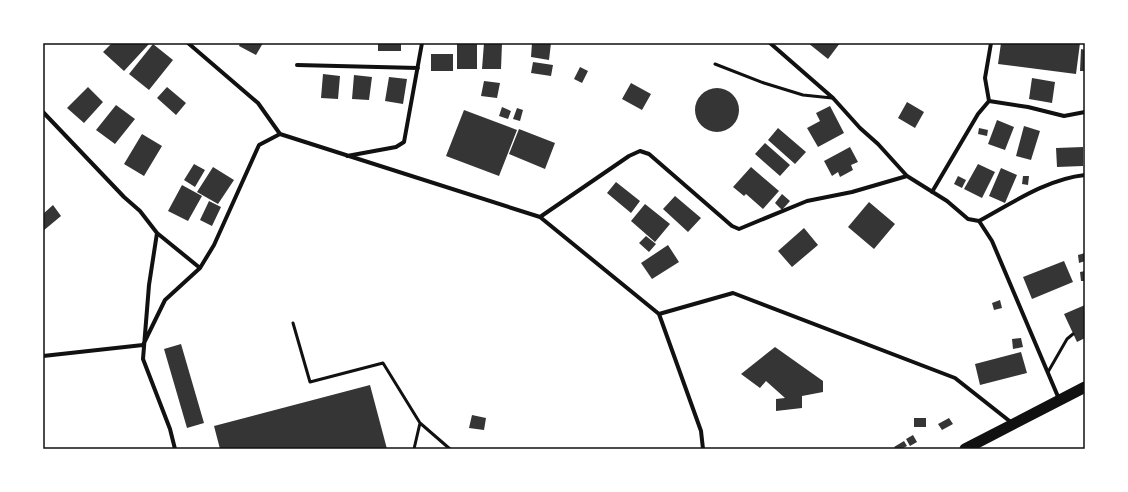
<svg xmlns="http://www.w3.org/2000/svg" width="1128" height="492" font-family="'Noto Sans',sans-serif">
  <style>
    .building { fill: #353535 }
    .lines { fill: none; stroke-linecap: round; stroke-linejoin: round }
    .service { stroke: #111; stroke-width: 3 }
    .minor { stroke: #111; stroke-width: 4 }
    .trunk { stroke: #111; stroke-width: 11 }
    .neatline { fill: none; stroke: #111; stroke-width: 1.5 }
  </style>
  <rect width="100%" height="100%" fill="#fff"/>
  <!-- building -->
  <path class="building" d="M112 43H148L149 44 124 71 103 52Z
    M240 43H263L256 55 239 46Z
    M378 43H401V51H378Z
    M457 43H477V69H457Z
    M484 43H502L501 69H482Z
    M532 43H551L549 60 531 57Z
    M808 43H840L828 59Z
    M1001 43H1080L1076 74 998 64Z
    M153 44 173 60 149 90 129 74Z
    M1081 49 1085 50V71H1080Z
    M431 54H453V71H431Z
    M533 62 553 65 551 76 531 73Z
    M580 67 588 71 582 83 574 79Z
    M323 74 340 76 338 99 321 98Z
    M354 75 372 77 369 100 352 99Z
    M389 77 407 79 403 104 385 101Z
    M1032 78 1055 82 1052 103 1029 99Z
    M484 81 500 83 497 98 481 96Z
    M631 83 651 94 642 110 622 99Z
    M88 87 103 102 84 123 67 108Z
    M167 87 186 103 176 115 157 98Z
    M695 110a22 22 0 1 1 44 0a22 22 0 1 1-44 0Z
    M907 102 924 112 915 128 898 118Z
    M116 105 135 119 115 144 96 130Z
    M830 106 844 133 818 147 807 128 820 121 816 113Z
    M502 107 511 111 508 119 499 116Z
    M517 108 523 110 520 121 513 119Z
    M464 110 517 130 499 176 446 156Z
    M997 120 1014 127 1005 150 988 144Z
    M1024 126 1040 131 1031 160 1016 156Z
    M778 128 806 152 795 164 768 140Z
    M979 128 988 130 987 136 978 134Z
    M519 129 555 143 545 169 509 154Z
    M142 134 162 146 144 176 124 164Z
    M765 143 790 165 780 176 755 154Z
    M850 147 858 162 851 165 853 170 840 177 838 172 832 176 824 161Z
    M1083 147V166L1057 167 1056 148Z
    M194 164 205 170 195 187 184 180Z
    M978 164 995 172 982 198 964 189Z
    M213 167 234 180 218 204 197 192Z
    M751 167 779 191 763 209 746 194 744 196 733 187Z
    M1001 168 1017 175 1005 203 989 196Z
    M958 176 966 180 962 188 954 184Z
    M1023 176H1029L1028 185 1022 184Z
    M616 182 640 201 631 213 607 193Z
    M182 185 202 196 188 221 168 211Z
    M782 194 790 201 782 210 775 203Z
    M675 196 701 218 688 232 663 209Z
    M209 201 221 207 212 226 200 220Z
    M869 202 895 224 874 249 848 227Z
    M645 204 670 224 655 242 631 221Z
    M53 205 61 216 43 231V214Z
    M804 228 818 245 792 267 778 251Z
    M646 236 656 244 649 252 639 243Z
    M668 245 679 262 652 279 641 263Z
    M1085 253V261L1079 263 1078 255Z
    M1064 261 1073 282 1032 299 1023 277Z
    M1085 271V281H1081L1080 272Z
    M1000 300 1002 308 994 310 992 303Z
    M1085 305V338L1077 342 1064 314Z
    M1021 338 1023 347 1013 349 1012 339Z
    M181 344 204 423 187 428 164 349Z
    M775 347 823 381V392L802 396V408L776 411V399L785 398 766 381 760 388 741 374Z
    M1021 352 1027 373 980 385 975 364Z
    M370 385 387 449H220L214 426Z
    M472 415 486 418 484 430 469 428Z
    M914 418H926V427H914Z
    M949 418 953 424 942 430 938 424Z
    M913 435 917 442 910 446 906 439Z
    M904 441 907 446 901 449H896L894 447Z"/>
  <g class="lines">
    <!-- service -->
    <path class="service" d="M715 64 764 83 803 95 832 98
      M293 323 310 382 383 363 420 423 414 449
      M1048 372 1067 339 1073 334
      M420 423 450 449"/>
    <!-- minor -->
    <path class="minor" d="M188 43 258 103 280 134
      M770 43 833 98 860 128 878 144 907 176 947 201 968 219 979 221C1012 203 1047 179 1085 175
      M297 65 418 68
      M989 101 1028 107 1064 116 1085 112
      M989 101 985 78 991 43
      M43 112 124 197 140 211 157 233 149 285 143 359 170 429 175 449
      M347 156 396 147 404 142 422 43
      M932 192 978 114 989 101
      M540 217 629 156 640 151 649 154 732 226 739 229 807 201 852 192 907 176
      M979 221 992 241 1059 399
      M157 233 200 268
      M659 314 733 293 955 378 1012 423
      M43 356 143 345 165 300 200 268 214 245 259 145 280 134 540 217 659 314 701 431 703 449"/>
    <!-- trunk -->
    <path class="trunk" d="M965 449 1085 387"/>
  </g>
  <!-- border -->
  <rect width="1128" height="492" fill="none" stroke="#ffffff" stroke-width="88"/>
  <rect x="44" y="44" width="1040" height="404" class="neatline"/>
</svg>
